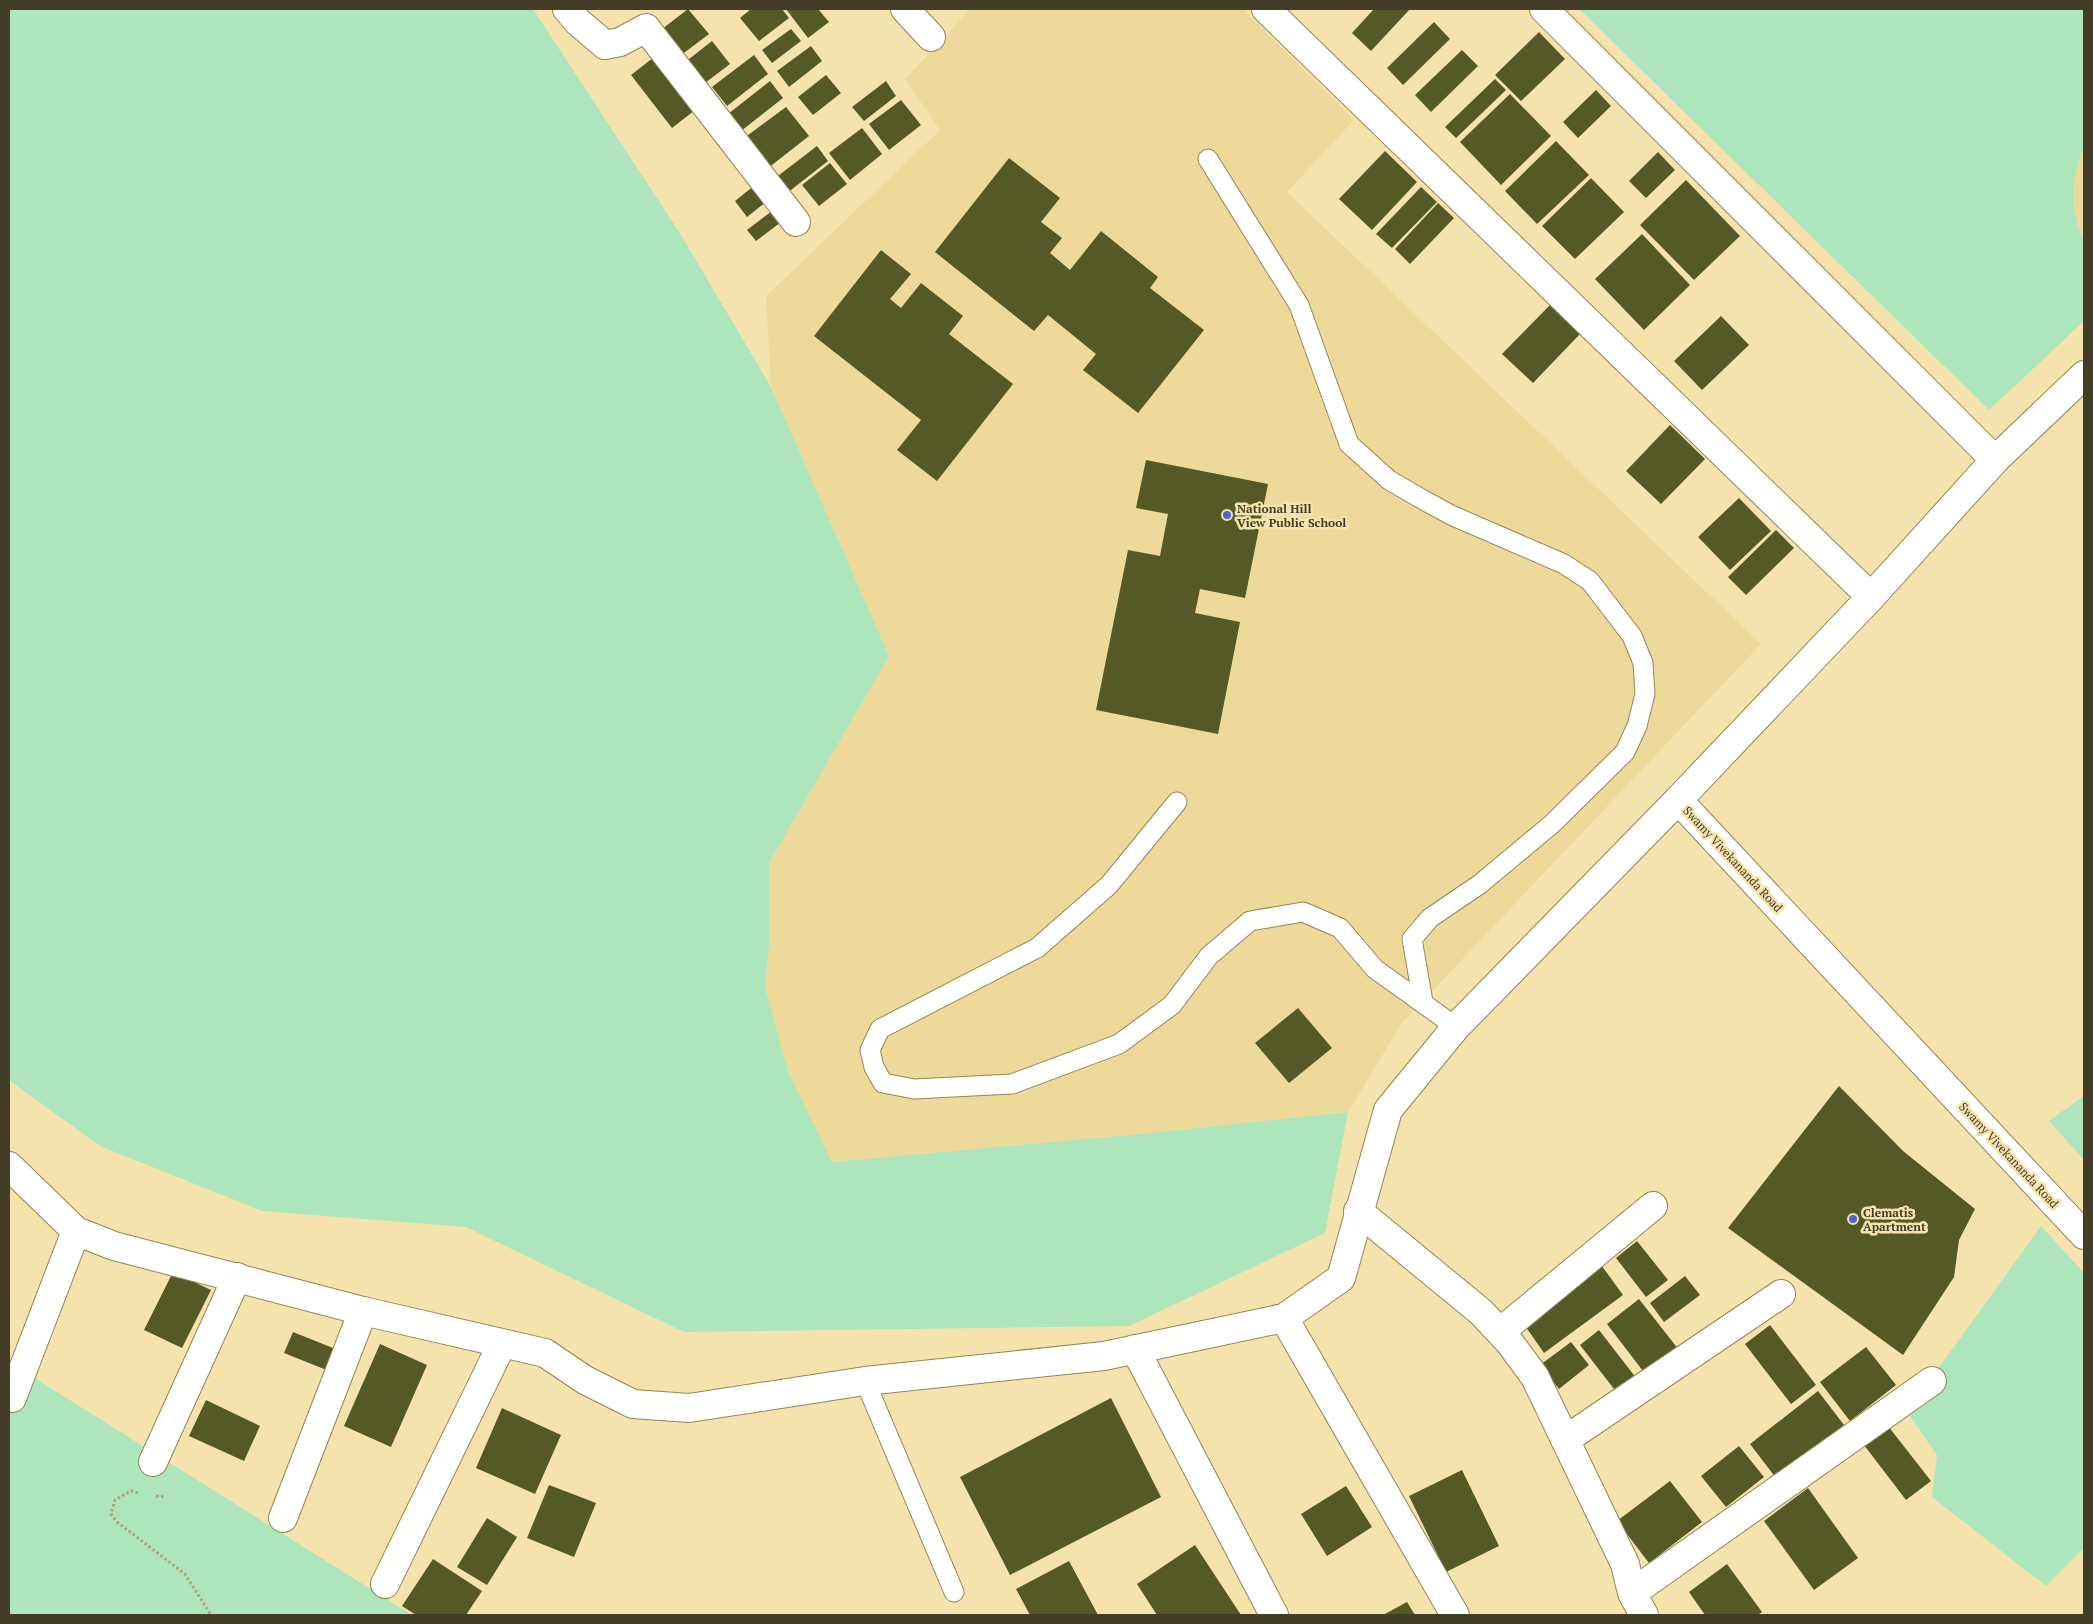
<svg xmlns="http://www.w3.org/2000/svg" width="2093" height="1624" font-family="'PT Serif',serif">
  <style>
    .built { fill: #edda9b }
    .green { fill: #ade5bc }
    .building { fill: #555926 }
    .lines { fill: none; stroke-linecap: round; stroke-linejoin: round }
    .service-casing { stroke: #948551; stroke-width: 21 }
    .minor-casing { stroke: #948551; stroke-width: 30 }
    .tertiary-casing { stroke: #948551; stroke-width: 30 }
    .path { stroke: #afa279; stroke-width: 3; stroke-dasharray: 2.5 2.5; stroke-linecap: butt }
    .service { stroke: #fff; stroke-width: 19 }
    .minor { stroke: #fff; stroke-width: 28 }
    .tertiary { stroke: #fff; stroke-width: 28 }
    .poi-dot { fill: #5161d7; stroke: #f4e3ad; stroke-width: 2 }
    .labels { text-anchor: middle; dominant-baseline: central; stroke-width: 5; stroke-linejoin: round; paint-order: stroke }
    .poi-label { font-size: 12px; font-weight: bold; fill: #433c26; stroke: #f4e3ad; text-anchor: start }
    .street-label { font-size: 12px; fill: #433c26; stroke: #f4e3ad }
  </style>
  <rect width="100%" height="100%" fill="#f4e3ad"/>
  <!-- built -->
  <path class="built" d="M970 9H1243L1354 120 1287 192 1761 644 1402 1023 1348 1112 1151 1133 832 1162 788 1071 765 987 769 946V863L889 656 771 387 766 296 940 130 905 79Z
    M2084 144V242L2078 226 2073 203 2074 179Z"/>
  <!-- green -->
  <path class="green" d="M9 9H533L681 235 771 387 889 656 769 863V946L765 987 788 1071 832 1162 1151 1133 1348 1112 1325 1233 1129 1326 684 1332 466 1227 262 1211 100 1146 9 1080Z
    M1579 9H2084V144L2074 179 2073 203 2078 226 2084 242V321L1989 410Z
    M2084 1096V1160L2049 1121Z
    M2041 1226 2084 1273V1548L2046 1586 1932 1497 1937 1455 1907 1412Z
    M9 1362 412 1615H9Z"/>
  <!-- building -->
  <path class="building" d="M688 9 709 34 676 59 657 33Z
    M751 9H782L789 18 759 41 740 18Z
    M786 9H818L829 22 808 38Z
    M1374 9H1410L1371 51 1352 33Z
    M1434 22 1450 39 1403 85 1387 68Z
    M791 29 801 41 772 63 762 50Z
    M1539 32 1565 59 1521 101 1495 75Z
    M712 41 730 64 701 86 684 63Z
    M811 46 822 61 789 87 777 71Z
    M1462 50 1478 66 1431 112 1415 95Z
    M658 54 699 107 672 128 631 75Z
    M754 55 768 74 727 106 712 87Z
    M826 75 841 93 813 115 798 97Z
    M1495 79 1506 90 1456 138 1445 127Z
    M770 81 783 98 741 131 728 114Z
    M886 81 896 96 864 121 852 107Z
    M1596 90 1611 106 1578 138 1563 122Z
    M1510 94 1551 136 1501 185 1460 142Z
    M901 100 921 125 889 150 869 124Z
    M786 107 809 136 763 172 740 141Z
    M862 128 882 154 850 180 829 153Z
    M1556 141 1589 175 1537 224 1505 191Z
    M817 146 828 161 782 197 770 182Z
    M1385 151 1417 182 1372 230 1339 199Z
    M1658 152 1675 170 1646 198 1629 181Z
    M1009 158 1060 198 1041 222 1062 238 1050 253 1070 270 1101 231 1158 277 1150 288 1204 330 1138 413 1083 370 1096 354 1048 315 1034 331 935 252Z
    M830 163 847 184 819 206 802 185Z
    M1591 178 1624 212 1575 259 1542 226Z
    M1686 180 1740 236 1694 280 1640 225Z
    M760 181 772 197 747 217 735 201Z
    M1421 187 1437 202 1392 248 1376 234Z
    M1438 203 1454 218 1410 264 1395 249Z
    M776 208 785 219 756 241 747 230Z
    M1642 234 1690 285 1644 330 1595 279Z
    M881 250 911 274 890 299 901 308 921 283 963 316 949 334 1013 384 937 481 897 450 921 420 814 336Z
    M1550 305 1580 334 1533 383 1502 354Z
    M1721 316 1749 345 1702 390 1674 361Z
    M1670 425 1705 459 1661 504 1626 471Z
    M1146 460 1268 484 1245 598 1200 589 1195 613 1240 622 1218 734 1096 710 1128 550 1160 556 1168 514 1136 508Z
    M1739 498 1771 531 1730 570 1698 537Z
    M1776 530 1794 548 1746 595 1728 577Z
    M1298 1008 1332 1048 1289 1083 1255 1043Z
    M1839 1086 1903 1151 1975 1209 1959 1240 1954 1277 1903 1355 1728 1228Z
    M1637 1241 1668 1280 1646 1297 1616 1258Z
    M1599 1262 1623 1295 1544 1353 1521 1320Z
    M173 1272 211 1290 182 1348 144 1330Z
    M1685 1276 1700 1295 1664 1322 1650 1303Z
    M1639 1299 1679 1350 1646 1375 1607 1324Z
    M1770 1325 1816 1385 1791 1404 1745 1344Z
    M1599 1330 1640 1383 1621 1398 1580 1345Z
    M293 1332 338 1350 329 1371 284 1353Z
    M1571 1342 1589 1365 1559 1389 1540 1365Z
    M380 1344 427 1365 391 1447 344 1426Z
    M1866 1347 1896 1385 1850 1421 1820 1382Z
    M1818 1391 1844 1425 1776 1478 1750 1444Z
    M1111 1398 1161 1497 1010 1575 960 1477Z
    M206 1400 260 1426 244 1461 189 1436Z
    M502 1408 561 1435 535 1494 476 1468Z
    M1888 1426 1931 1481 1906 1500 1864 1445Z
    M1739 1446 1764 1477 1726 1507 1701 1476Z
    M1462 1470 1499 1546 1446 1572 1409 1496Z
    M1670 1481 1702 1522 1649 1563 1617 1521Z
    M549 1485 596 1503 574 1557 527 1538Z
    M1346 1486 1372 1527 1327 1556 1301 1514Z
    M1808 1488 1858 1558 1814 1590 1764 1521Z
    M487 1518 517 1537 487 1585 457 1567Z
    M1195 1545 1241 1615H1157L1137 1584Z
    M433 1559 482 1591 466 1615H416L402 1606Z
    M1069 1561 1098 1615H1030L1016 1589Z
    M1727 1564 1762 1612 1758 1615H1705L1689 1592Z
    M1407 1602 1415 1615H1383Z"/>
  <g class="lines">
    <!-- service casing -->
    <g class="service-casing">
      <path id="service" d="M1208 159 1299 305 1349 444 1389 480 1420 498 1451 515 1564 564 1590 581 1632 636 1643 663 1645 694 1637 726 1625 752 1552 824 1480 884 1430 918 1412 939 1423 1002
        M1177 802 1109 885 1037 948 880 1029 870 1050 874 1067 883 1083 914 1089 1012 1084 1119 1044 1172 1005 1209 956 1250 921 1303 912 1340 928 1375 969 1456 1027
        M865 1381 954 1592"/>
    </g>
    <!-- minor casing -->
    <g class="minor-casing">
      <path id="minor" d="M567 9 577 21 605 45 620 42 646 28 796 222
        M905 9 931 37
        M1266 9 1871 597
        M1544 9 1995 460
        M1358 1211 1481 1312 1510 1343 1535 1377 1625 1564 1632 1593 1932 1381
        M1284 1318 1455 1615
        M1500 1332 1653 1206
        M1135 1349 1274 1615
        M12 1398 76 1231
        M1565 1440 1781 1294
        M153 1462 237 1277
        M283 1518 363 1311
        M385 1584 502 1344
        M1632 1593 1644 1615"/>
    </g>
    <!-- tertiary casing -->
    <g class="tertiary-casing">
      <path id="tertiary" d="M2084 375 1995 460 1871 597 1678 800 2084 1235
        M9 1166 76 1231 114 1246 363 1311 545 1353 585 1380 633 1404 689 1408 865 1381 1104 1356 1284 1318 1341 1278 1388 1110 1456 1027 1678 800"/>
    </g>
    <!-- path -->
    <path class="path" d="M138 1493 131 1491 115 1500 111 1514 117 1522 185 1574 211 1615
      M156 1496 165 1497"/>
    <!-- service -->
    <use href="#service" class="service"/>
    <!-- minor -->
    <use href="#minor" class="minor"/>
    <!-- tertiary -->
    <use href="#tertiary" class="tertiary"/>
  </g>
  <!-- markers -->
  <g class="poi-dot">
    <circle cx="1227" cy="515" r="5"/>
    <circle cx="1853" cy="1219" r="5"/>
  </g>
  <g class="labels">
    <!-- poi labels -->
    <g class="poi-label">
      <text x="1237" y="508">National Hill<tspan x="1237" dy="14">View Public School</tspan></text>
      <text x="1863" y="1212">Clematis<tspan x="1863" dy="14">Apartment</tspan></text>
    </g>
    <!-- street labels -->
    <g class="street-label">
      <text transform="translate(1733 859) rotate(47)">Swamy Vivekananda Road</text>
      <text transform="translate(2009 1155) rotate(47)">Swamy Vivekananda Road</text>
    </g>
  </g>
  <!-- border -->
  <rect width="2093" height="1624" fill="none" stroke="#433c26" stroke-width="20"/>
</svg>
